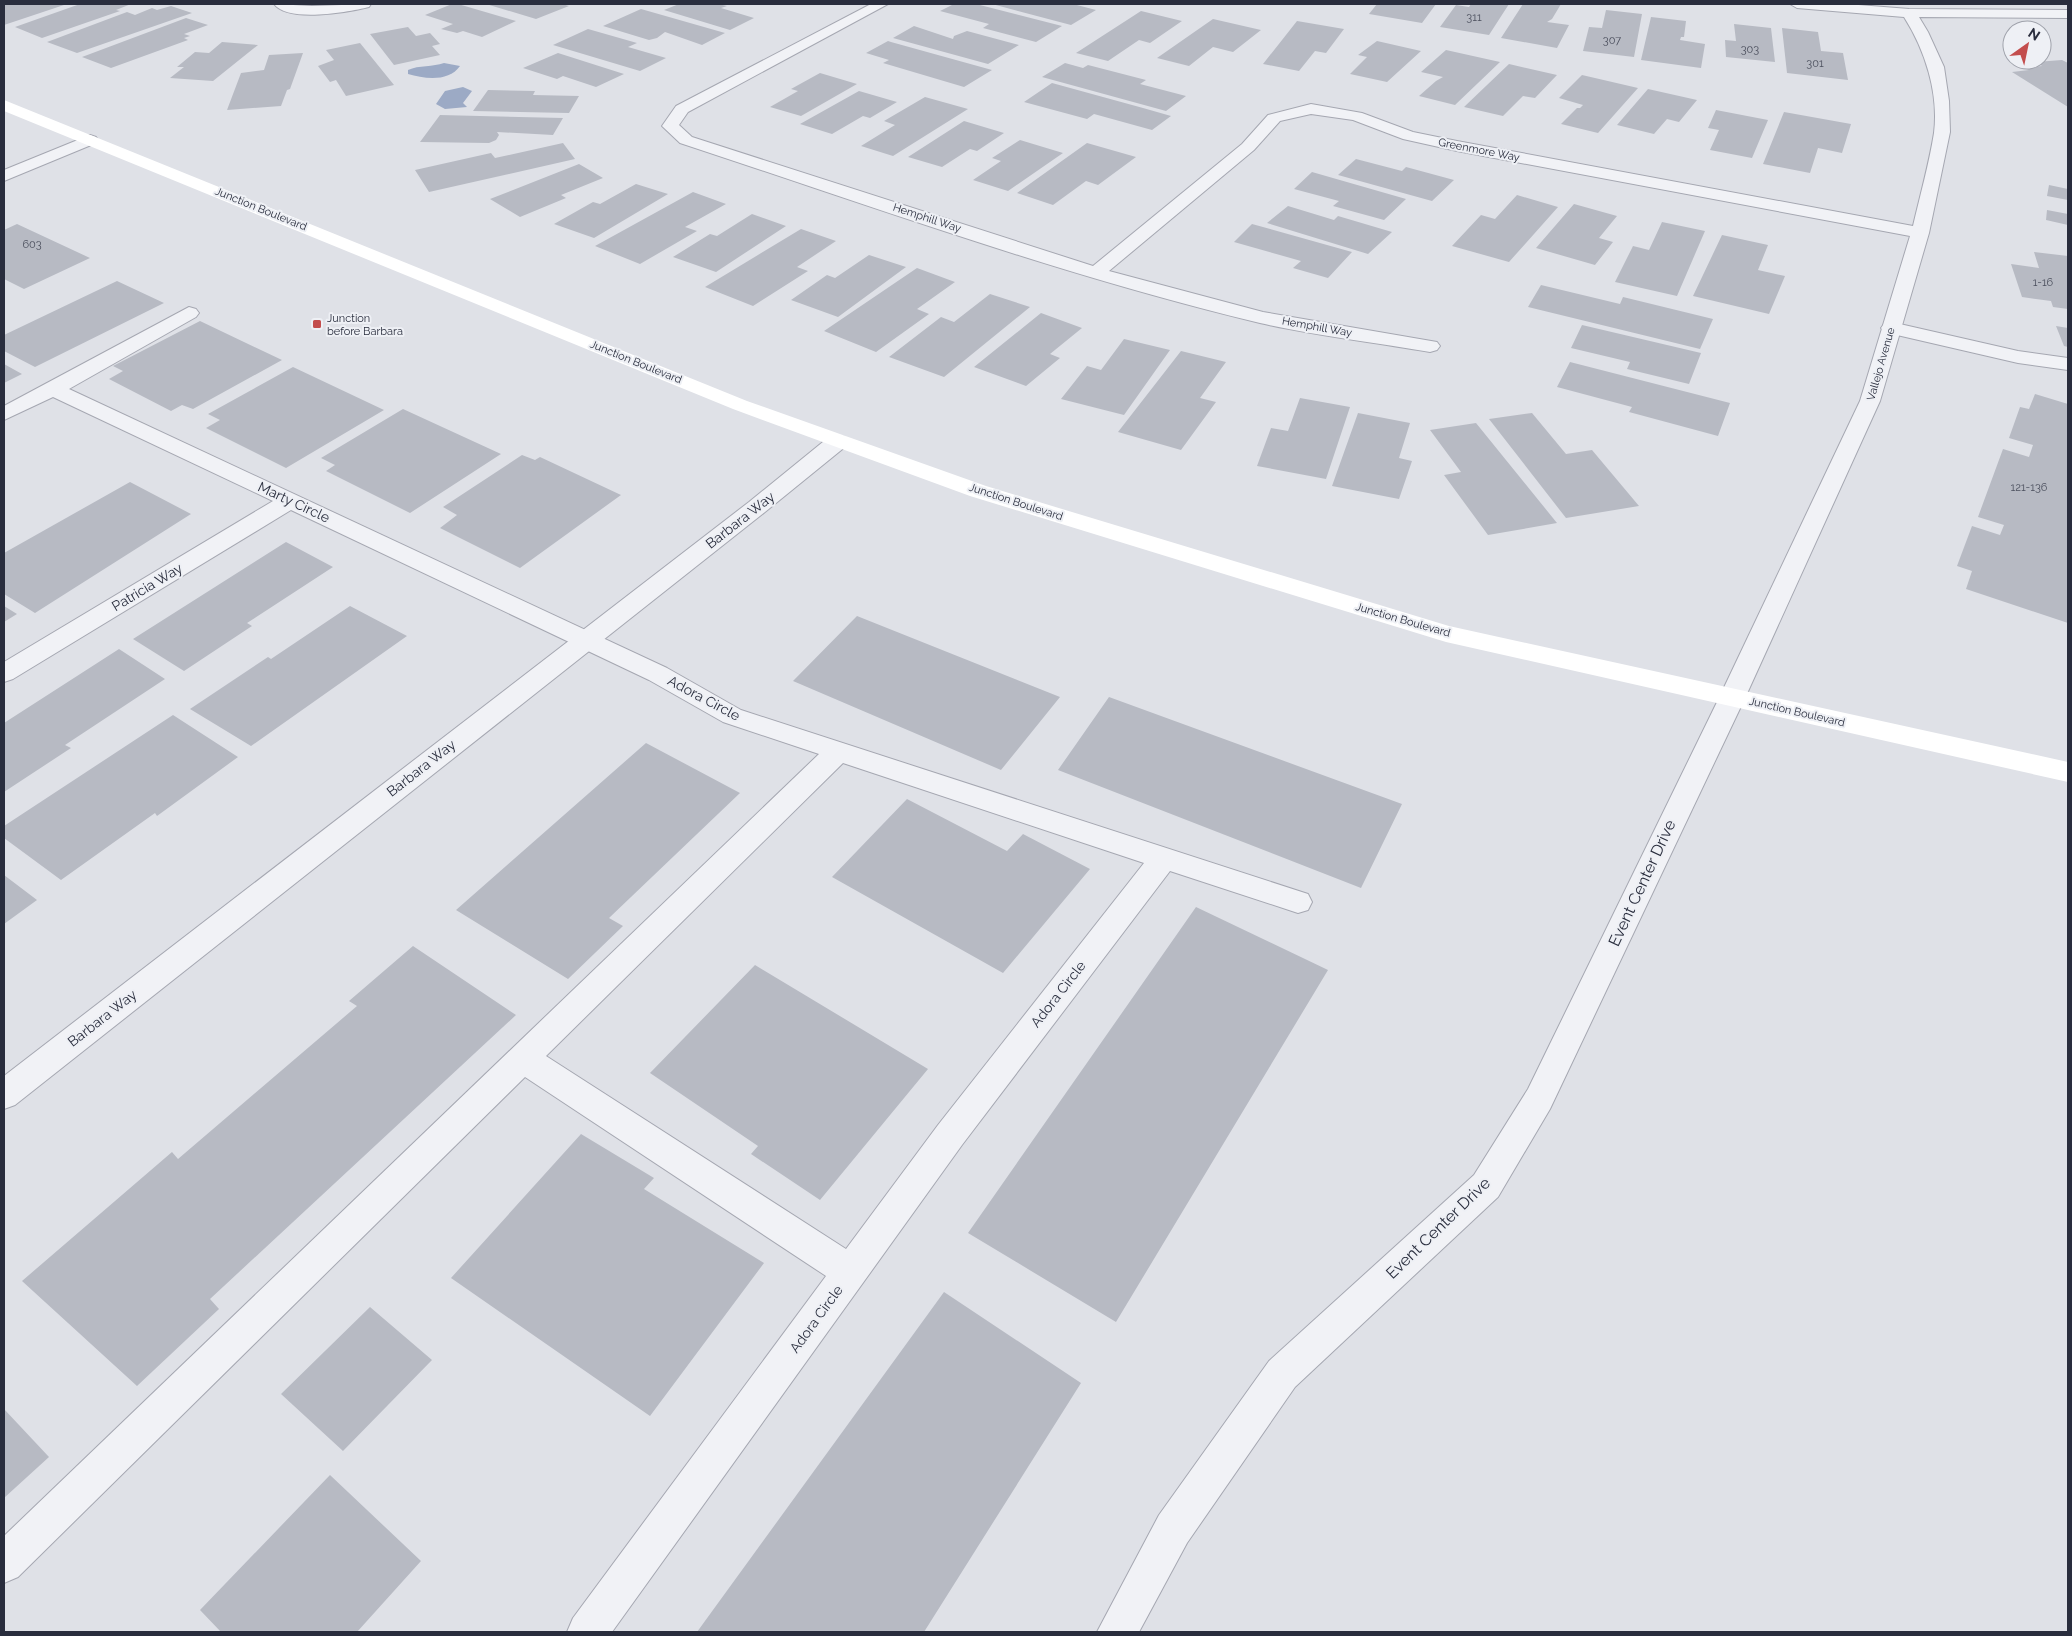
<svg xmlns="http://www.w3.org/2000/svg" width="2072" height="1636" font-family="Raleway,sans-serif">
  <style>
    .water { fill: #9caac5 }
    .building { fill: #b7bac3 }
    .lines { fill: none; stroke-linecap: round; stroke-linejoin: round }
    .lane-casing { stroke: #a5a7b1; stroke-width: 2 }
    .street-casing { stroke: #a5a7b1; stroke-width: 2 }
    .lane { fill: #f1f2f6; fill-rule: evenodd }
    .street { fill: #f1f2f6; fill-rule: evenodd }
    .secondary { fill: #fff; fill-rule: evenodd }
    .poi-dot { fill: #c34d4d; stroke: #eef0f5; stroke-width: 2 }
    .labels { text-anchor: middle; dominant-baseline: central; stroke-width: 4; stroke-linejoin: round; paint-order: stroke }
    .number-label { font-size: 11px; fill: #4c505e }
    .far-street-label { font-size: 11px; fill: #292d3d; stroke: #eef0f5 }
    .far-poi-label { font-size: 11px; fill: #292d3d; stroke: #eef0f5; text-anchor: start }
    .street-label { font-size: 14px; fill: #292d3d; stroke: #eef0f5 }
    .near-street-label { font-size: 16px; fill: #292d3d; stroke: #eef0f5 }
  </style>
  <rect width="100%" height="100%" fill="#dfe1e7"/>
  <!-- water -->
  <path class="water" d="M444 63 460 66C449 82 425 79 408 74V70C419 65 433 67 444 63Z
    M463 87 472 91 463 103 467 107 445 109 436 104 445 91Z"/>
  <!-- building -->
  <path class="building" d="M4 4H67L4 25Z
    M80 4H131L116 10 120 11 42 38 15 27Z
    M452 4H458L516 21 482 37 463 31 457 33 441 29 453 24 425 15Z
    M486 4H562L569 6 536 19Z
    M679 4H718L727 6 721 8 754 18 730 30 664 10Z
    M954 4H976L1062 26 1036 42 983 28 989 24 940 11Z
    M992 4H1073L1096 10 1071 25Z
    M1377 4H1436L1422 23 1369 14Z
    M1471 4H1509L1489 35 1440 27 1456 5 1469 7Z
    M1523 4H1561L1552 19 1547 22 1569 25 1557 48 1501 38Z
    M171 6 192 13 77 53 47 42 127 12 135 15 152 8 157 10Z
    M641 9 725 33 702 45 665 32 657 38 649 40 603 26Z
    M1606 10 1642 14 1634 57 1583 51 1589 27 1602 28Z
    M1141 11 1182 21 1150 43 1139 40 1108 61 1076 53Z
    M1651 17 1686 21 1684 37H1681L1680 40 1705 44 1701 68 1641 60Z
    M186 18 208 25 184 34 190 36 184 38 188 40 111 68 82 57Z
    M1213 19 1261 30 1233 52 1213 47 1189 66 1157 58Z
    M1297 21 1344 29 1326 53 1315 51 1299 71 1263 64Z
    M1734 24 1771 28 1775 62 1726 57 1725 40 1736 41Z
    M914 26 953 39 954 36 967 31 1019 45 988 64 893 38Z
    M408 27 416 36 430 33 440 44 432 46 440 55 394 65 370 34Z
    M1782 28 1818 32 1821 51 1843 53 1848 80 1787 73Z
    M588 29 637 43 628 47 666 58 640 71 553 45Z
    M888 41 891 42 992 70 964 87 883 63 889 60 866 53Z
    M1377 41 1421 51 1387 82 1350 74 1367 57 1358 55Z
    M222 42 258 45 213 81 170 78 184 67H177L195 52 209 53Z
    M360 43 394 85 346 96 336 80 330 82 318 66 334 60 326 50Z
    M1446 50 1500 62 1455 105 1419 96 1436 81 1443 77 1421 72Z
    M303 53 290 89 287 90 281 106 227 110 241 73 264 70 269 55Z
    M558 53 624 74 596 87 563 76 557 79 523 68Z
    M2062 60 2068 63V107L2012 72 2029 70 2024 68 2042 66 2036 62Z
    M1065 63 1083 68 1088 65 1146 80 1140 84 1186 96 1166 111 1042 77Z
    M1509 64 1557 75 1535 98 1523 96 1503 116 1464 107Z
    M820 73 857 84 801 116 770 107 798 91 791 89Z
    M1582 75 1638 88 1598 133 1561 124 1577 108H1580L1583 105 1559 98Z
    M1052 83 1143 108 1171 116 1152 130 1094 114 1087 119 1024 102Z
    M1648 89 1697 100 1679 122 1667 119 1654 134 1617 125Z
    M488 90 535 91 533 95 579 96 569 113 473 111Z
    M859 91 897 102 870 118 863 116 832 134 800 124Z
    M925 97 968 109 893 156 861 146 895 125 884 121Z
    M1716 110 1768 120 1752 158 1710 150 1719 130 1708 128Z
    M1784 112 1851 124 1842 153 1818 148 1810 173 1763 164Z
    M440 115 563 118 553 135 497 132 499 135 496 140 489 143 420 142Z
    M964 121 1004 133 977 151 970 149 942 167 908 157Z
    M1020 140 1063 153 1008 191 973 180 1001 161 992 158Z
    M563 143 575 159 429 192 415 170 491 153 495 158Z
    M1087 143 1136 157 1098 185 1086 181 1053 205 1017 193Z
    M1356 159 1402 171 1406 167 1454 180 1432 201 1338 175Z
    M579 164 603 178 561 195 566 198 520 217 490 199Z
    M1312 172 1406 199 1384 220 1333 206 1339 201 1294 189Z
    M636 184 668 194 594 238 554 224 593 202 600 204Z
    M2049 185 2068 189V200L2047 196Z
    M693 192 726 204 685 227 697 231 640 264 595 246Z
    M1517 195 1558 207 1509 262 1452 246 1481 215 1495 219Z
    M1574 204 1617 216 1599 238 1613 242 1595 265 1536 248Z
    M1288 206 1334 220 1338 216 1392 232 1368 254 1267 223Z
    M2047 210 2068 214V225L2046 220Z
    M752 214 786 226 716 272 673 257 710 234 717 236Z
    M1662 222 1705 231 1677 296 1615 282 1633 246 1649 250Z
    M17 224 90 258 24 289 4 279V230Z
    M1252 224 1352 252 1328 278 1293 268 1301 261 1234 242Z
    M801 229 836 241 797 267 808 271 753 306 705 287Z
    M1722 235 1768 245 1758 270 1785 276 1769 314 1693 296Z
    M2034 252 2068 256V309L2053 307 2051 301 2022 297 2011 264 2039 268Z
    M869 255 906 267 838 317 791 300 827 275 835 278Z
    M917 268 955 282 917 309 929 314 876 352 824 331Z
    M117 281 164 303 35 367 4 351V335Z
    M1541 285 1620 304 1623 297 1713 319 1700 349 1528 307Z
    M990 294 1030 307 944 377 889 357 941 317 954 322Z
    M1041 313 1082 328 1050 354 1060 358 1026 386 974 367Z
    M200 321 282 360 193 409 182 405 171 411 109 379 123 371 113 366Z
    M1582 325 1701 353 1689 384 1627 369 1630 362 1571 348Z
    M2056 326 2068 328V347L2064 346Z
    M1124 339 1170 350 1124 415 1061 399 1087 366 1101 370Z
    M1181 351 1226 362 1200 398 1216 402 1181 450 1118 432Z
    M1570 362 1730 403 1718 436 1629 412 1632 407 1557 387Z
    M4 364 22 374 4 383Z
    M293 367 384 410 286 468 206 428 220 420 208 414Z
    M2035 394 2068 404V623L1966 589 1972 571 1957 566 1972 526 2000 535 2004 525 1978 517 2003 449 2029 457 2033 445 2009 438 2020 407 2029 409Z
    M1300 398 1350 407 1326 479 1257 466 1271 428 1288 431Z
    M403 409 501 454 410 513 326 471 335 465 321 458Z
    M1358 413 1410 423 1399 458 1412 461 1399 499 1332 486Z
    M1532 413 1566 454 1592 450 1639 506 1566 518 1489 419Z
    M1476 423 1557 523 1488 535 1444 475 1461 472 1430 430Z
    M522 455 535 460 540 457 621 495 520 568 440 528 457 515 443 507Z
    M130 482 191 514 35 613 4 594V553Z
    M286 542 333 567 247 623 252 626 184 671 133 639Z
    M4 606 17 614 4 622Z
    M350 606 407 636 251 746 190 709 268 657 271 659Z
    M857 616 1060 697 1001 770 793 681Z
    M119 649 165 679 65 745 71 748 4 792V723Z
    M1109 697 1402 804 1361 888 1058 770Z
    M173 715 238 757 157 816 155 813 61 880 4 838V826Z
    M646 743 740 793 609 918 623 926 568 979 456 910Z
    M907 799 1007 851 1023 834 1090 869 1003 973 832 877Z
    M4 875 37 900 4 924Z
    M1196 907 1328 970 1116 1322 968 1233Z
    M413 946 516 1015 210 1299 219 1309 137 1386 22 1281 172 1152 178 1159 357 1006 349 1001Z
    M755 965 928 1069 820 1200 751 1154 758 1146 650 1073Z
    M581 1134 654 1178 644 1189 764 1263 650 1416 451 1278Z
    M944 1292 1081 1383 924 1632H697Z
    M370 1307 432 1360 343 1451 281 1394Z
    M4 1409 49 1457 4 1498Z
    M330 1475 421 1561 357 1632H221L200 1610Z"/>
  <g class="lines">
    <!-- lane casing -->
    <g class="lane-casing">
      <path id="lane" d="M189 307 196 309 199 313 196 317 69 389 667 668 741 710 1308 894 1312 902 1308 910 1298 913 1170 871 962 1145 612 1632H567L573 1618 826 1276 525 1077 18 1577 4 1583V1536L819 754 723 722 649 680 291 510 13 679 4 682V662L273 501 53 397 4 420V406ZM843 763 1144 863 938 1125 846 1249 546 1056Z
        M1891 322 2018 351 2068 358V370L2018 363 1884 332 1881 328 1884 324Z
        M1732 689 1741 692 1745 698 1550 1109 1498 1197 1295 1387 1187 1543 1139 1632H1097L1159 1515 1269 1361 1474 1175 1528 1089 1719 698 1723 692Z"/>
    </g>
    <!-- street casing -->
    <g class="street-casing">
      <path id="street" d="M274 4 312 6 371 4 369 7C349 12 288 23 274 4Z
        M871 4H888L688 112 679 125 692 137 1093 266 1242 144 1268 115 1311 104 1362 113 1413 132 1457 141 1913 226C1920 196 1929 164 1934 133 1939 93 1925 50 1904 17L1797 8 1790 4H1846L1909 9 2068 10V18L1919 17 1928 32 1944 67 1949 101 1950 132 1929 233 1880 401 1745 698 1741 704 1732 707 1723 704 1719 698 1860 401 1910 236 1457 151 1403 139 1353 120 1311 114 1280 121 1254 150 1109 271 1263 312 1437 342 1440 346 1437 350 1430 352C1374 342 1316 336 1260 323 1063 276 872 206 680 143L662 126 676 106Z
        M90 135 96 137 98 140 96 143 4 181V170Z
        M837 436 845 437 848 442 845 447 765 512 15 1105 4 1109V1076L749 502 829 437Z"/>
    </g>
    <!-- lane -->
    <use href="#lane" class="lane"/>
    <!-- street -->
    <use href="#street" class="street"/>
    <!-- secondary -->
    <path class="secondary" d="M4 100 747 401 986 486 1449 626 2068 762V782L1446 642 970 496 733 409 4 111Z"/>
  </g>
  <!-- markers -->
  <rect class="poi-dot" x="312" y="319" width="10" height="10" rx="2.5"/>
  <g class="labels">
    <!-- number labels -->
    <g class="number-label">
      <text x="1474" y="17">311</text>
      <text x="1612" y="40">307</text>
      <text x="1750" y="49">303</text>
      <text x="1815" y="63">301</text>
      <text x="32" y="244">603</text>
      <text x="2043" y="282">1-16</text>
      <text x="2029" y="487">121-136</text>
    </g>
    <!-- far-street labels -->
    <g class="far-street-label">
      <text transform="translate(1479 150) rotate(11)">Greenmore Way</text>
      <text transform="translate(261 209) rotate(22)">Junction Boulevard</text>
      <text transform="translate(927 218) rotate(18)">Hemphill Way</text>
      <text transform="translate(1317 327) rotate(10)">Hemphill Way</text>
      <text transform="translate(636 362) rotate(22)">Junction Boulevard</text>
      <text transform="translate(1881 364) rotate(-74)">Vallejo Avenue</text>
      <text transform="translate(1016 502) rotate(18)">Junction Boulevard</text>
      <text transform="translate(1403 620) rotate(16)">Junction Boulevard</text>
      <text transform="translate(1797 712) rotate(13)">Junction Boulevard</text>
    </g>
    <!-- far-poi labels -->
    <g class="far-poi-label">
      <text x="327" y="318">Junction<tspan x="327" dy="13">before Barbara</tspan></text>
    </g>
    <!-- street labels -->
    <g class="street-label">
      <text transform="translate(294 502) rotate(25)">Marty Circle</text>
      <text transform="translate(740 520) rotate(-38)">Barbara Way</text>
      <text transform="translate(147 587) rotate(-31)">Patricia Way</text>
      <text transform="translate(704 698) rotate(28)">Adora Circle</text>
      <text transform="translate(421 768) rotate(-38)">Barbara Way</text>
      <text transform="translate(1058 994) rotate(-52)">Adora Circle</text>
      <text transform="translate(102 1018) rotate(-38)">Barbara Way</text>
      <text transform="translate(816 1319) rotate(-54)">Adora Circle</text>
    </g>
    <!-- near-street labels -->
    <g class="near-street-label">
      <text transform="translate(1642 883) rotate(-65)">Event Center Drive</text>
      <text transform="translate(1438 1228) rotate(-44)">Event Center Drive</text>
    </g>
  </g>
  <!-- border -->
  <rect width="2072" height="1636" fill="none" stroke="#292d3d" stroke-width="10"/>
  <!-- north arrow -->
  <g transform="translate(2027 45) rotate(33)"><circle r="24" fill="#eef0f5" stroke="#9fa2ab"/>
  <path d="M0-4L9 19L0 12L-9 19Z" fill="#c34d4d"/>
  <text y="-8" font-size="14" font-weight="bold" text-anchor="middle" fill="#292d3d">N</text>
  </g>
</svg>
